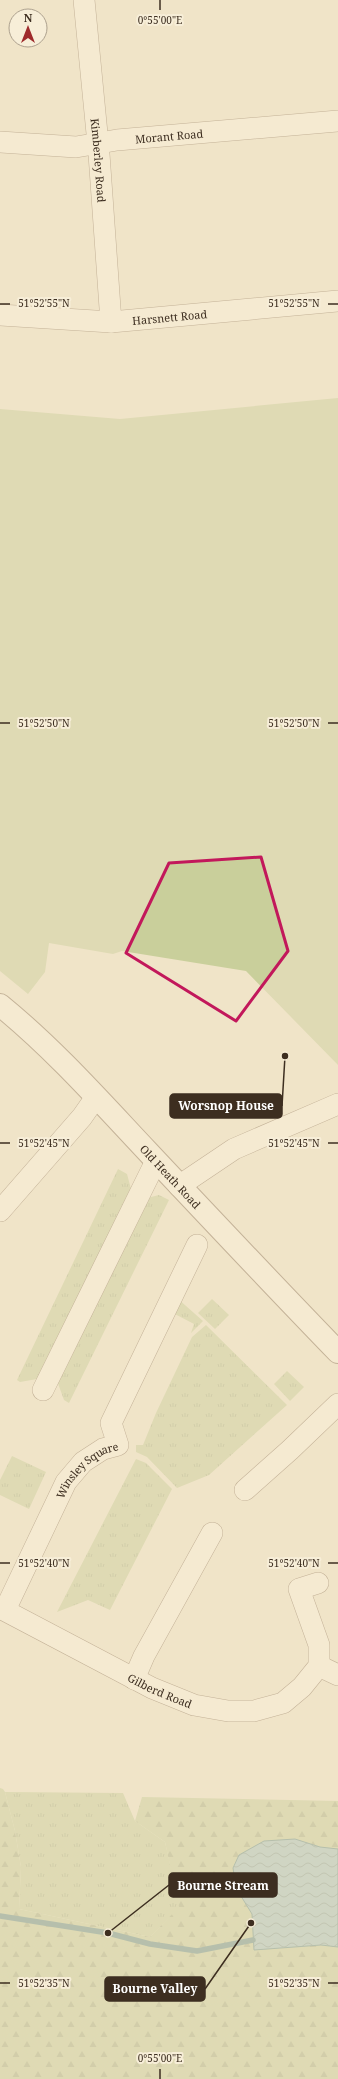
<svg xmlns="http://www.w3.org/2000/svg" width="338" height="2079" font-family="'Noto Serif',serif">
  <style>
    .grass { fill: url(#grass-tufts) }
    .forest { fill: url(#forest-firs) }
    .park { fill: #c9cf9b }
    .water { fill: url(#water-waves); stroke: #6f938a }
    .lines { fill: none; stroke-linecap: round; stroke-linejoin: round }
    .stream { stroke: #6f938a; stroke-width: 5.5 }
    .minor-casing { stroke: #8d765c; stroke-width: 22 }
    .tertiary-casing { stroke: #8d765c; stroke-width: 24 }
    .minor { stroke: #faf1dc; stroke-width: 21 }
    .tertiary { stroke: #faf1dc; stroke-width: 22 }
    .marked { fill: none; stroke: #c2185b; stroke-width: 3; stroke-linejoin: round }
    .ticks { fill: none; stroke: #3d2e20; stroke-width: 1.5 }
    .labels { text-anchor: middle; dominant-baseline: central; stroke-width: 4; stroke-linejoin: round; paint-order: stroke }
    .street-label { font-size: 11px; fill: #3d2e20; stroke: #f7eed8 }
    .ticks-label { font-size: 10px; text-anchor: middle; fill: #3d2e20; stroke: #f7eed8; stroke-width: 4; stroke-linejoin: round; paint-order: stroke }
    .leader { fill: none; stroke: #3d2e20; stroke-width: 1.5 }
    .callout-dot { fill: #3d2e20; stroke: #f7eed8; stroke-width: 1.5 }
    .callout { fill: #3d2e20; stroke: #3d2e20; stroke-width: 1.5 }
    .callout-label { font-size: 12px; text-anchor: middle; font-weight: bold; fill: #fff }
  </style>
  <defs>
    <pattern id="grass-tufts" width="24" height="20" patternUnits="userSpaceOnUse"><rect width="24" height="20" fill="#c9cf9b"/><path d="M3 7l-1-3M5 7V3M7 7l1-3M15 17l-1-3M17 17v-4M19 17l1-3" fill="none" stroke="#aeb285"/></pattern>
    <pattern id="forest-firs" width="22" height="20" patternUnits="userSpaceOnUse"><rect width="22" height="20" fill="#c9cf9b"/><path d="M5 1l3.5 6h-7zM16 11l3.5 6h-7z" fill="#aeb285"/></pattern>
    <pattern id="water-waves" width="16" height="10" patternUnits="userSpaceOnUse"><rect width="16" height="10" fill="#a9c4bc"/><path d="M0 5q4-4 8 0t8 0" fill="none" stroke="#8ba098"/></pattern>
  </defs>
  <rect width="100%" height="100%" fill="#f0e4c8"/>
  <!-- grass -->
  <path class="grass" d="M118 1169 127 1174 131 1189 37 1379 20 1382 17 1380Z
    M159 1195 169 1200 69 1403 64 1400 56 1378 147 1198Z
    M177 1298 203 1321 191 1333 194 1324 171 1312Z
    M212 1299 229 1315 215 1329 198 1313Z
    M206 1325 287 1405 209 1475 177 1488 147 1457 136 1452V1445H143L156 1413 192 1337Z
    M287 1371 304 1387 290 1401 274 1384Z
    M12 1456 46 1472 29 1509 0 1495V1480Z
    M136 1459 146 1463 172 1489 110 1610 88 1600 57 1612Z
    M5 1792 123 1793 135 1821 165 1842 180 1907 150 1937 19 1909 21 1867 15 1831Z"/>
  <!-- forest -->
  <path class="forest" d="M0 1788 3 1789 5 1792 15 1831 21 1867 19 1909 150 1937 179 1907 165 1842 135 1821 142 1797 338 1801V2079H0Z"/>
  <!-- park -->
  <path class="park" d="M338 398V1065L246 971 122 951 113 954 49 943 45 972 28 994 0 971V409L120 419Z"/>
  <!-- water -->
  <path class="water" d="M295 1839 320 1847 338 1849V1947L321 1945 254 1950 252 1914 236 1888 233 1868 239 1855 264 1841Z"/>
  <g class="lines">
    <!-- stream -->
    <path class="stream" d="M0 1916 108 1933 150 1944 197 1951 253 1940"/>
    <!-- minor casing -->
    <g class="minor-casing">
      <g id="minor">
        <path id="s1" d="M84 0 99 154 111 322"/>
        <path id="s2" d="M0 142 76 147 117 140 338 121"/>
        <path id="s3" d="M0 315 111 322 338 301"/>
        <path d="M179 1186 234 1149 338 1104"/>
        <path d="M0 1211 82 1117 96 1097"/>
        <path d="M43 1390 156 1161"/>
        <path d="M245 1490 290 1450 338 1404"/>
        <path id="s4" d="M0 1608 152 1688 194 1705 228 1711H254L283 1703 302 1687 319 1666V1645L299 1589 318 1583"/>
        <path id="s5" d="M5 1610 66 1482 83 1462 103 1449 118 1445 111 1423 197 1245"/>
        <path d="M319 1666 338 1675"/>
        <path d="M134 1679 144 1656 212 1533"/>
      </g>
    </g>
    <!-- tertiary casing -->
    <g class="tertiary-casing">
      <g id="tertiary">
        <path id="s6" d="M0 1005C54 1049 100 1101 148 1152 211 1219 274 1286 338 1352"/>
      </g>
    </g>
    <!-- minor -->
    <use href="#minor" class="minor"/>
    <!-- tertiary -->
    <use href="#tertiary" class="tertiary"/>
  </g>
  <!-- marked area -->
  <path d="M0 0H338V2079H0ZM261 857 288 951 236 1021 126 953 169 863Z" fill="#f0e4c8" fill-opacity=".55" fill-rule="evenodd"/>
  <path class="marked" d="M261 857 288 951 236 1021 126 953 169 863Z"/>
  <!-- ticks -->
  <path class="ticks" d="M160 0V10M0 304H10M328 304H338M0 723H10M328 723H338M0 1143H10M328 1143H338M0 1563H10M328 1563H338M0 1983H10M328 1983H338M160 2069V2079"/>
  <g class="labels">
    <!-- street labels -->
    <g class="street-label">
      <text stroke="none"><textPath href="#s2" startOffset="170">Morant Road</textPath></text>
      <text stroke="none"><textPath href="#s1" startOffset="161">Kimberley Road</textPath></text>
      <text stroke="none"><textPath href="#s3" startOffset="170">Harsnett Road</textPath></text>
      <text stroke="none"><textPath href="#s6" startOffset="242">Old Heath Road</textPath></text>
      <text stroke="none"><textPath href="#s5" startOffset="166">Winsley Square</textPath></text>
      <text stroke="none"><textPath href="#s4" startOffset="180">Gilberd Road</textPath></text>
    </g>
  </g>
  <g class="ticks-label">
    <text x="160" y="24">0°55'00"E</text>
    <text x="44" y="307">51°52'55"N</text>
    <text x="294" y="307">51°52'55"N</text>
    <text x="44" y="727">51°52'50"N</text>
    <text x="294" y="727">51°52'50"N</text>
    <text x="44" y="1147">51°52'45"N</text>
    <text x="294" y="1147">51°52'45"N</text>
    <text x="44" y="1567">51°52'40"N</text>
    <text x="294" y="1567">51°52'40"N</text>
    <text x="44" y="1987">51°52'35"N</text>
    <text x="294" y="1987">51°52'35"N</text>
    <text x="160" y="2062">0°55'00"E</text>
  </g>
  <!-- callouts -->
  <path class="leader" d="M285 1056L282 1106M108 1933L169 1885M251 1923L205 1989"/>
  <g class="callout-dot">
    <circle cx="285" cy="1056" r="4"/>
    <circle cx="108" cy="1933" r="4"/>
    <circle cx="251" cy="1923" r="4"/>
  </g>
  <g class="callout">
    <rect x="170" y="1094" width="112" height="24" rx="4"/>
    <rect x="169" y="1873" width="108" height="24" rx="4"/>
    <rect x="105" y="1977" width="100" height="24" rx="4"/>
  </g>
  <g class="callout-label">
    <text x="226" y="1110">Worsnop House</text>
    <text x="223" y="1890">Bourne Stream</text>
    <text x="155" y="1993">Bourne Valley</text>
  </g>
  <!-- north arrow -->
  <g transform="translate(28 28)"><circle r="19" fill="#f7eed8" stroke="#ada18e"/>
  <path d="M0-3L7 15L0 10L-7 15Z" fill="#9e2a2b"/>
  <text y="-6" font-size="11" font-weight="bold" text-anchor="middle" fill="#3d2e20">N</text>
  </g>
</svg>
